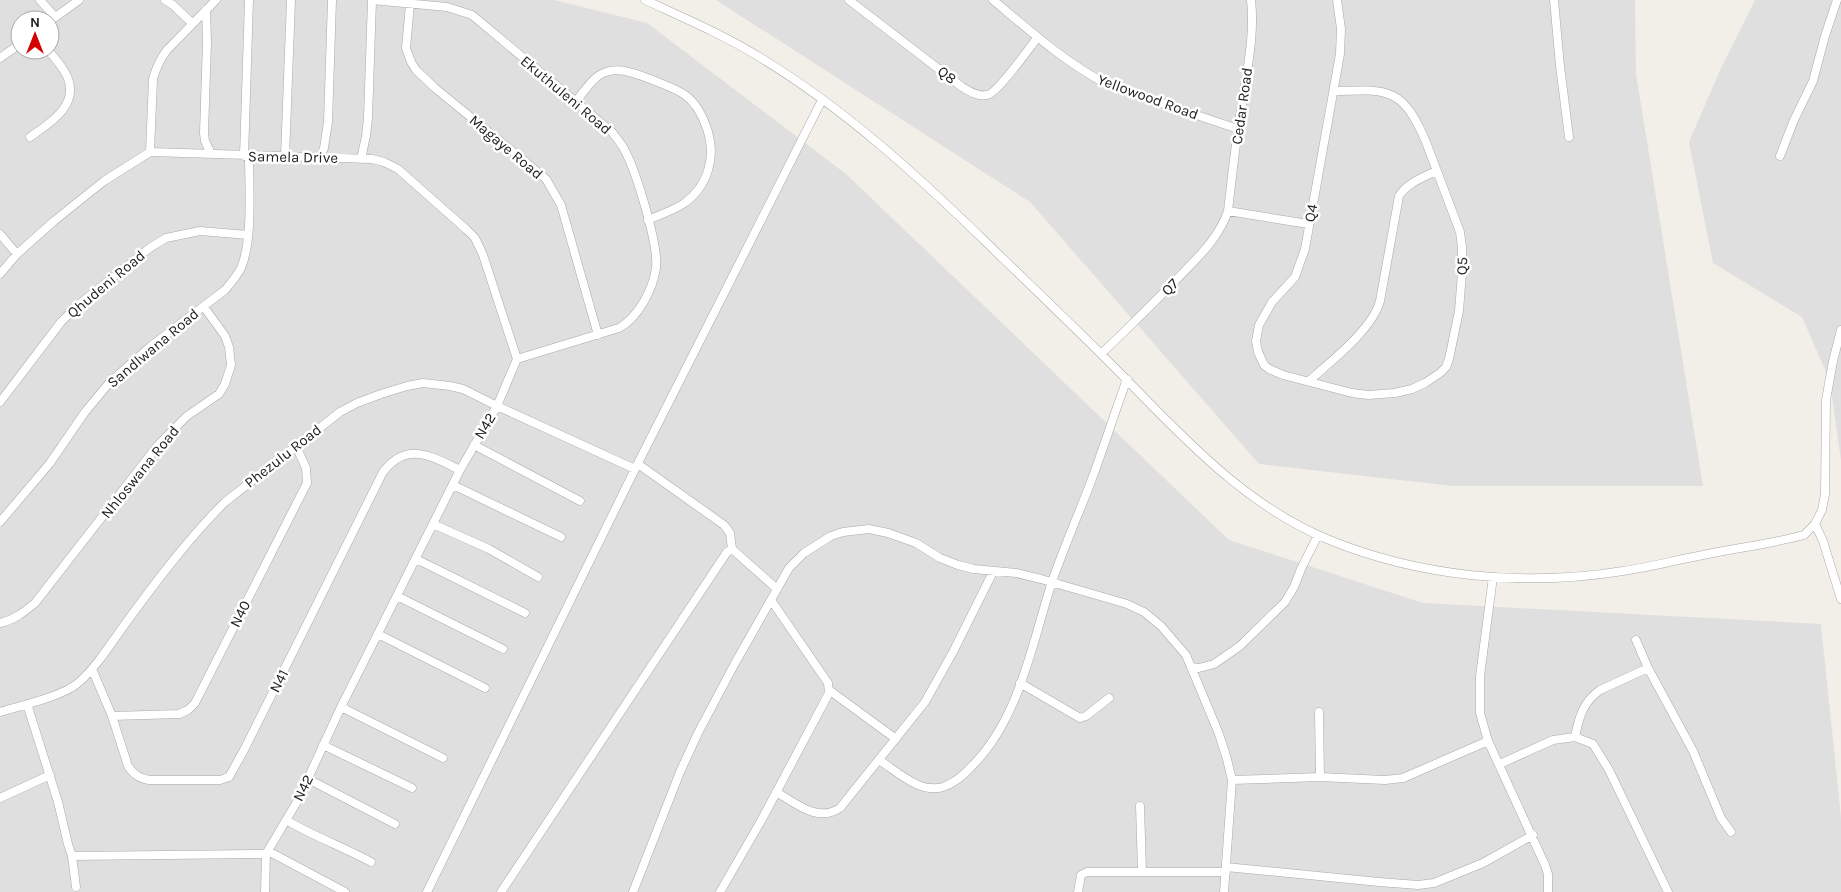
<svg xmlns="http://www.w3.org/2000/svg" width="1841" height="892" font-family="Karla,sans-serif">
  <style>
    .residential { fill: #e0dfdf; fill-rule: evenodd }
    .lines { fill: none; stroke-linecap: round; stroke-linejoin: round }
    .minor-casing { stroke: #a9a9a9; stroke-width: 9 }
    .minor { stroke: #fff; stroke-width: 8 }
    .labels { text-anchor: middle; dominant-baseline: central; stroke-width: 5; stroke-linejoin: round; paint-order: stroke }
    .street-label { font-size: 15px; fill: #222; stroke: #fff }
  </style>
  <rect width="100%" height="100%" fill="#f2efe9"/>
  <!-- residential -->
  <path class="residential" d="M0 0H554L647 23 846 174 1229 540 1423 603 1821 624 1841 818V892H0ZM20 20H50V50H20Z
    M716 0H1635L1636 74 1703 486H1452L1259 464 1030 202Z
    M1755 0H1841V461L1830 381 1802 317 1713 263 1689 142 1721 68Z"/>
  <g class="lines">
    <!-- minor casing -->
    <g class="minor-casing">
      <path id="minor" d="M40 0 55 17
        M165 0 173 5 192 23
        M372 0 447 7 472 15 612 132C616 138 622 144 625 151 636 171 659 246 656 268 653 289 638 318 619 328L517 359
        M645 0C684 18 724 35 761 58 845 109 918 176 988 244 1026 281 1064 317 1101 354 1170 422 1234 500 1327 539 1419 577 1524 587 1623 571 1650 567 1676 560 1703 555 1736 548 1771 544 1804 535L1815 524 1822 510 1825 494 1826 400 1833 361 1841 330
        M849 0 962 87C969 91 978 97 987 95 997 94 1030 47 1038 37
        M993 0C1030 31 1067 64 1110 86L1238 129
        M1554 0 1560 66 1569 137
        M410 4 406 48 411 62 416 70 435 88 534 169 546 179 561 205 598 335
        M206 10 207 42 204 133 205 141 211 154
        M50 21 79 0
        M0 58 20 44
        M1334 91C1389 89 1403 88 1426 142L1460 232 1462 247V273L1459 311 1449 359 1446 367 1440 373 1425 383 1412 389 1395 393 1368 395 1352 393 1283 375 1269 369 1264 365 1258 352 1256 341 1259 325 1272 302 1295 277 1305 249 1340 54 1341 29 1337 0
        M576 101C585 91 593 76 606 72 620 67 637 74 650 79 662 84 675 88 685 95 695 102 702 115 706 126 717 155 709 186 683 204 672 211 659 215 648 220
        M30 137C50 123 80 105 67 76 62 66 55 58 48 50
        M150 152 153 79C156 68 160 59 167 50L216 0
        M244 156 249 0
        M1780 156 1794 120 1813 81 1825 36 1837 0
        M285 157 291 0
        M320 157 324 148 328 122 332 0
        M361 159 366 136 368 118 372 0
        M1228 211 1308 224
        M0 234 17 254
        M0 274 17 254 54 221 104 181 150 152 372 159 384 162 398 169 467 230 475 238 483 255 517 359
        M1101 354C1126 330 1151 306 1175 281 1196 259 1218 240 1228 211 1232 175 1236 139 1242 104 1247 70 1255 34 1251 0
        M1309 381C1331 361 1372 330 1380 301L1399 196C1407 183 1422 178 1436 171
        M0 402 61 322 77 306 151 247 166 238 200 231 248 235
        M474 445 580 501
        M638 464 724 525 730 533 732 549
        M453 485 561 537
        M0 522 50 463 85 412 110 382 151 346 225 290C231 283 237 276 241 268 253 240 249 187 249 156
        M433 524 489 549 538 577
        M1815 524 1823 541 1841 599
        M416 559 525 613
        M1493 577 1480 676V713L1488 741 1545 865 1548 874V892
        M397 596 503 649
        M0 623C14 620 24 612 35 603L158 445 187 416 219 394 225 384 231 365 229 347 225 336 204 307
        M378 634 485 688
        M1636 640 1648 668 1693 751 1721 818 1731 832
        M1191 667 1199 668 1214 664 1240 646 1285 602 1294 587 1301 569 1318 535
        M92 669 112 716 128 766C134 775 139 778 149 780H220L229 777 244 750 383 472C407 441 431 456 460 470
        M1020 683 1080 718 1086 716 1109 698
        M829 690 896 739
        M27 704 58 802 68 844 72 856 266 854 298 800 341 707 460 470 497 406 517 359
        M341 707 443 758
        M0 712C22 705 61 697 78 683 97 667 113 640 128 620 158 579 189 538 225 502L340 412 357 403 381 394 407 386 423 383 450 386 463 389 497 406 635 469
        M1319 712 1320 777
        M112 716 179 714 188 710 195 703 307 483 306 468 296 446
        M1575 737C1579 717 1583 702 1600 690L1648 668
        M323 745 412 788
        M879 760C898 772 920 794 943 787 955 783 965 774 973 765 1020 717 1032 643 1052 582 1064 547 1079 513 1092 479 1104 446 1115 412 1127 379
        M1500 764 1553 740 1575 737 1593 744 1609 770 1668 892
        M308 779 395 824
        M1232 780 1320 777 1385 780 1403 778 1488 741
        M776 792C796 803 817 823 840 808L925 702 953 652 993 572
        M0 798 50 775
        M1140 806 1142 872
        M286 820C313 836 343 847 371 862
        M268 851 345 892
        M72 856 76 887
        M1226 867 1379 882 1418 885 1434 883 1483 863 1533 835
        M265 892 266 854
        M427 892 635 469 822 100
        M501 892 727 552 732 549 777 589
        M633 892 680 772 698 733 734 665 789 568 804 553 831 536 843 532 869 529 888 533 916 543 940 558 958 565 974 569 1016 573 1041 579 1127 604 1144 612 1161 626 1186 655 1219 734 1227 759 1232 780 1224 892
        M720 892 761 821 829 693 828 683 771 600
        M1078 892 1081 875 1087 872H1226"/>
    </g>
    <!-- minor -->
    <use href="#minor" class="minor"/>
  </g>
  <g class="labels">
    <!-- street labels -->
    <g class="street-label">
      <text transform="translate(947 75) rotate(38)">Q8</text>
      <text transform="translate(566 95) rotate(40)">Ekuthuleni Road</text>
      <text transform="translate(1148 97) rotate(20)">Yellowood Road</text>
      <text transform="translate(1242 106) rotate(-82)">Cedar Road</text>
      <text transform="translate(506 147) rotate(40)">Magaye Road</text>
      <text transform="translate(293 157) rotate(1)">Samela Drive</text>
      <text transform="translate(1311 213) rotate(-80)">Q4</text>
      <text transform="translate(1462 266) rotate(-89)">Q5</text>
      <text transform="translate(106 284) rotate(-40)">Qhudeni Road</text>
      <text transform="translate(1170 287) rotate(-46)">Q7</text>
      <text transform="translate(153 348) rotate(-40)">Sandlwana Road</text>
      <text transform="translate(485 426) rotate(-59)">N42</text>
      <text transform="translate(283 456) rotate(-38)">Phezulu Road</text>
      <text transform="translate(140 472) rotate(-51)">Nhloswana Road</text>
      <text transform="translate(240 614) rotate(-64)">N40</text>
      <text transform="translate(279 681) rotate(-63)">N41</text>
      <text transform="translate(303 788) rotate(-64)">N42</text>
    </g>
  </g>
  <!-- north arrow -->
  <g transform="translate(35 35)"><circle r="24" fill="#ffffff" stroke="#a7a7a7"/>
  <path d="M0-4L9 19L0 12L-9 19Z" fill="#d40000"/>
  <text y="-8" font-size="14" font-weight="bold" text-anchor="middle" fill="#222222">N</text>
  </g>
</svg>
